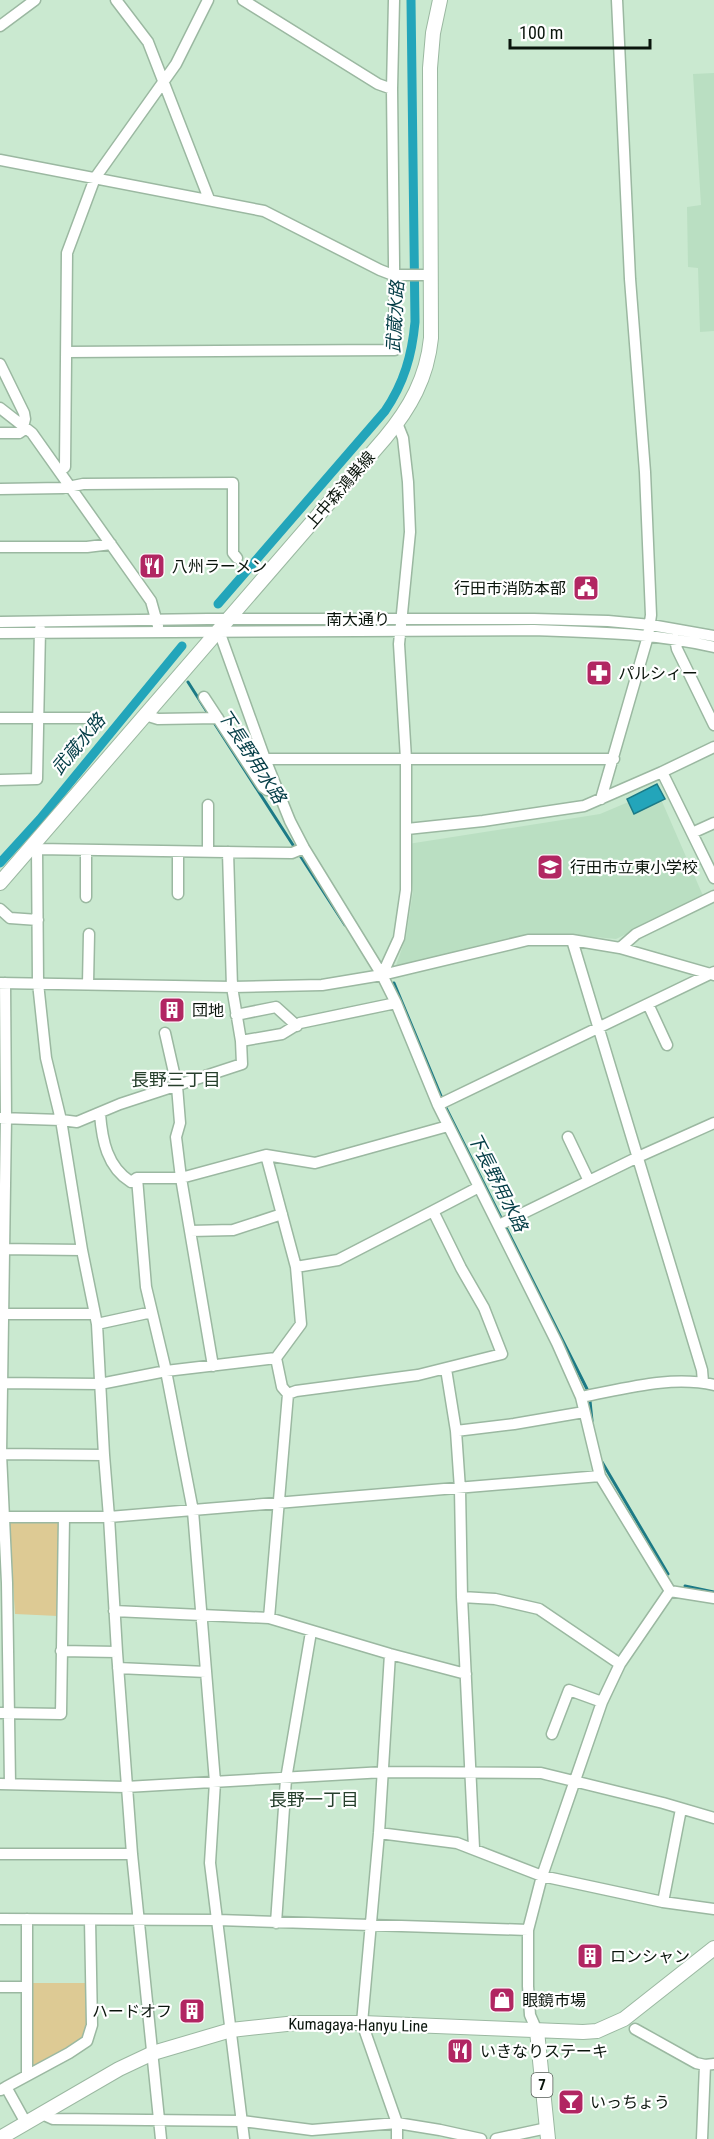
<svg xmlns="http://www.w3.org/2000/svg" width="714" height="2139" font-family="'Roboto Condensed','Noto Sans JP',sans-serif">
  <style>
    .built { fill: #badfc2 }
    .green { fill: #ddca94 }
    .water { fill: #23a5ba; stroke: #1c7a86; stroke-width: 1.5 }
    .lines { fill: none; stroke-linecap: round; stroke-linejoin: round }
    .stream { stroke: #1c7a86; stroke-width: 3 }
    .canal { stroke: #23a5ba; stroke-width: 9 }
    .minor-casing { stroke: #9bb8a1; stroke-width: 13 }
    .major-casing { stroke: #9bb8a1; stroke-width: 16 }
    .minor { stroke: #fff; stroke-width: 10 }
    .major { stroke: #fff; stroke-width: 14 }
    .labels { text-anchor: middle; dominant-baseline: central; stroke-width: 4.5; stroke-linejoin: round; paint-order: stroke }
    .shield { fill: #fff; stroke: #545b55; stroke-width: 1.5 }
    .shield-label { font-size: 15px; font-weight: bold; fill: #0a150c }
    .street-label { font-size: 16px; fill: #0a150c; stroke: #fff }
    .poi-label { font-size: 16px; fill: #0a150c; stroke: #fff; text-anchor: start }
    .water-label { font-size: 18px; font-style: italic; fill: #043d46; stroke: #fff }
    .neighbourhood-label { font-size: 18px; fill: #27402d; stroke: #fff }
  </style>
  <rect width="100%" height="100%" fill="#cae9d0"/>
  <!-- built -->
  <path class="built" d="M714 73V331L700 332 698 268 688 267 687 207 701 205 693 74Z
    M657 790 704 898 616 939 564 934 529 936 500 941 394 971 406 937 413 891 408 844 600 814Z"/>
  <!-- green -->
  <path class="green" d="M9 1522H59L58 1616 15 1614Z
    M31 1983H87V2024L84 2038 68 2050 32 2068Z"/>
  <!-- water -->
  <path class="water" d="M657 784 665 799 634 814 627 799Z"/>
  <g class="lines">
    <!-- stream -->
    <path class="stream" d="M188 682 209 715
      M213 721 293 845
      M301 857 345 925
      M394 983 446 1108 587 1389
      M590 1401 592 1421
      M602 1462 668 1574
      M685 1586 714 1592"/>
    <!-- canal -->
    <path class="canal" d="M218 604 385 411C404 383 412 355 415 322L411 0
      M0 863 40 819 182 646"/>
    <!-- minor casing -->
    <g class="minor-casing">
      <path id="minor" d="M116 0 148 42 209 199
        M243 0 378 84 392 89
        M0 26 35 0
        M0 160 264 211 380 270 393 275H431
        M67 352 395 350 392 89 394 0
        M0 364 24 413 25 419 22 431 19 433H0
        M0 408 32 433 151 601 158 626
        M60 471 65 467 67 253 95 178 176 64 208 0
        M0 489 63 488 83 484 233 483V553L237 558
        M0 547H87L111 544
        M0 622 208 619H534L608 621 651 625 714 636
        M219 631 265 759 290 821 304 848 382 975 399 938 406 890V759L399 644 410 532 408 482 403 438 397 423
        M0 633 534 630C594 632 655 633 714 647
        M675 639 677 649 714 725
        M204 697 263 787 267 790H277
        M145 715 158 719 218 718
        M0 718H92L97 721
        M265 759H614
        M662 772 714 878
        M37 779 40 629
        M0 780 37 779
        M601 799 648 636 651 615 645 472 630 279 617 0
        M407 829 483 821 584 806 662 772 714 747
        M692 833 714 823
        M33 846 37 849 292 853 304 848
        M37 849 38 983 46 1058 61 1120 82 1250 97 1324 104 1455
        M208 851V805
        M178 894V852
        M86 897V851
        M0 909 10 918 38 920
        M572 940 702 1370 703 1382
        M620 948 636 934 714 896
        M0 983 232 987 322 985 382 975 528 940H572L620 948 714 975
        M5 983 6 1118 1 1454 7 1583 10 1784
        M88 984 89 934
        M396 1003 438 1105 557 1343 581 1397 600 1476 670 1591 714 1598
        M648 1004 667 1045
        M236 1015 276 1007 297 1026
        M165 1033 177 1086 180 1123 176 1137 181 1178 213 1366
        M241 1041 282 1034 300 1023 396 1003 382 975
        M438 1105 714 972
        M100 1114C102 1140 107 1167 131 1182L137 1178H181L266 1155 296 1267 338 1260 433 1211
        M0 1118 61 1120 77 1122 120 1104 242 1064 241 1041 232 987 228 852
        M568 1137 589 1181
        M266 1155 315 1163 448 1126
        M137 1178 146 1287 166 1371 193 1511 215 1782 210 1863 244 2139
        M499 1225 638 1157 714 1123
        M190 1231 233 1230 282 1214
        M0 1249 82 1250
        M296 1267 301 1324 276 1358 282 1387 288 1394 296 1391 418 1375 502 1354 484 1308 461 1268 433 1211 479 1187
        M0 1314H94
        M97 1324 152 1312
        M446 1369 456 1431 514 1424 584 1412
        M0 1383 100 1384 166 1371 276 1358
        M581 1397C624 1389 671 1375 714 1385
        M456 1431 460 1489 462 1597 495 1599 539 1609 620 1664
        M0 1454 104 1455 109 1517H0
        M462 1597 474 1848
        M114 1611 269 1618 390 1654 466 1674
        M269 1618 288 1394
        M61 1651 117 1652 109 1517 600 1476
        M117 1652 132 1854 161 2139
        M390 1654 379 1833 362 2023 397 2123V2139
        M118 1668 206 1672
        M0 1713 61 1714 64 1517
        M552 1734 569 1690 602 1702
        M0 1784 126 1787 384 1772 541 1773 663 1803 714 1818
        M379 1833 457 1843 542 1876 663 1902 714 1909
        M0 1854H132
        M663 1902 681 1809
        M0 1919 218 1920 528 1930
        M276 1923 286 1779 311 1632
        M0 1987H27
        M635 2029 696 2063 705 2065 714 2064
        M537 2031 530 2015 528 1986V1930L542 1876 602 1702 620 1664 670 1591
        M27 2075V1919
        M6 2087 69 2053 87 2041 92 2025 90 1920
        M1 2090 6 2087 26 2123
        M42 2114 53 2119 242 2121 312 2130 397 2123 440 2130 481 2139
        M496 2139 547 2128
        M702 2139 705 2065"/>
    </g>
    <!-- major casing -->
    <g class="major-casing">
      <path id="major" d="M0 883 385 438C410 408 427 378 431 338L430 68 433 33 440 0
        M537 2031 548 2139
        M0 2138 119 2069 153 2053 231 2030 296 2023H362L583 2032 597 2031 624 2019 714 1948"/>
    </g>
    <!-- minor -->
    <use href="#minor" class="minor"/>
    <!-- major -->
    <use href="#major" class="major"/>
  </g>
  <!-- icons -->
  <defs>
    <g id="restaurant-square" transform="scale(1.35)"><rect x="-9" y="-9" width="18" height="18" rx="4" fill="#b12662" stroke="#fff"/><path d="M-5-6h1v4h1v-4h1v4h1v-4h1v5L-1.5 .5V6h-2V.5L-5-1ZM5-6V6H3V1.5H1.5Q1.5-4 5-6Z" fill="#fff"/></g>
    <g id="civic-square" transform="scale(1.35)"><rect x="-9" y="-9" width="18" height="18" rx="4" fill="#b12662" stroke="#fff"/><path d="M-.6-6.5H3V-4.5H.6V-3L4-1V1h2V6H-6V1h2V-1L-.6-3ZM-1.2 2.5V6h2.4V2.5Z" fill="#fff"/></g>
    <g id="pharmacy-square" transform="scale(1.35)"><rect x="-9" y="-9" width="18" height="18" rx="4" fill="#b12662" stroke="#fff"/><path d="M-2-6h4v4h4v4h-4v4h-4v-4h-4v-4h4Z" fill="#fff"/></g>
    <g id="school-square" transform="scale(1.35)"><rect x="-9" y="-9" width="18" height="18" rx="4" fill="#b12662" stroke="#fff"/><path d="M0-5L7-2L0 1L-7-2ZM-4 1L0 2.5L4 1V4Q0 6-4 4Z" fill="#fff"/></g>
    <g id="building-square" transform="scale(1.35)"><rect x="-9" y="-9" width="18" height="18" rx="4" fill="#b12662" stroke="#fff"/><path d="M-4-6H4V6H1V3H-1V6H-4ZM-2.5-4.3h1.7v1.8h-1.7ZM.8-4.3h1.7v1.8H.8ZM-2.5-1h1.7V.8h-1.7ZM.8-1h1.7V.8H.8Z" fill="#fff"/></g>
    <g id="shop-square" transform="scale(1.35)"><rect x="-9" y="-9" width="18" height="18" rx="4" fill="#b12662" stroke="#fff"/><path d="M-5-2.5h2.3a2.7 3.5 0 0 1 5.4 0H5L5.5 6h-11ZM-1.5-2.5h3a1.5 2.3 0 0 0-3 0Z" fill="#fff"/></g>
    <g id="bar-square" transform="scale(1.35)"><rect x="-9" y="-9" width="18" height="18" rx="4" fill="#b12662" stroke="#fff"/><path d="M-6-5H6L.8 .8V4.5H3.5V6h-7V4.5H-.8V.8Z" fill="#fff"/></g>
  </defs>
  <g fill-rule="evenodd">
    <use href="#restaurant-square" x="152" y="566"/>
    <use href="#civic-square" x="586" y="588"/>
    <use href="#pharmacy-square" x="599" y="673"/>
    <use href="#school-square" x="550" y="867"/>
    <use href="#building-square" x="172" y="1010"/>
    <use href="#building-square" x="590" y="1956"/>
    <use href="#shop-square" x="502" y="2000"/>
    <use href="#building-square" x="192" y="2011"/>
    <use href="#restaurant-square" x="460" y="2051"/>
    <use href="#bar-square" x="571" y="2102"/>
  </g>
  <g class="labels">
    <!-- shield labels -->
    <rect class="shield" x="531.5" y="2073" width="21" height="24" rx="4.5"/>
    <g class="shield-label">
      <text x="542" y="2085">7</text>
    </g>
    <!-- street labels -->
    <g class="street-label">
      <text transform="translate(340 490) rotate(-49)">上中森鴻巣線</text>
      <text x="358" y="619">南大通り</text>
      <text transform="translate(358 2025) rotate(1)">Kumagaya-Hanyu Line</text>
    </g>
    <!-- poi labels -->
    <g class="poi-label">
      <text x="172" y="566">八州ラーメン</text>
      <text x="566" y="588" text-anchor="end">行田市消防本部</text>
      <text x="618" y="673">パルシィー</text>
      <text x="570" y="867">行田市立東小学校</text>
      <text x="192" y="1010">団地</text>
      <text x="610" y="1956">ロンシャン</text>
      <text x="522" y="2000">眼鏡市場</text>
      <text x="172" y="2011" text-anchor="end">ハードオフ</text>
      <text x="480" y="2051">いきなりステーキ</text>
      <text x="590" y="2102">いっちょう</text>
    </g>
    <!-- water labels -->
    <g class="water-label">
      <text transform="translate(395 317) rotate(-87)">武蔵水路</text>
      <text transform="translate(78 744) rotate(-50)">武蔵水路</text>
      <text transform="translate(252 756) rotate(57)">下長野用水路</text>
      <text transform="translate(498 1182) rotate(63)">下長野用水路</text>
    </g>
    <!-- neighbourhood labels -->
    <g class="neighbourhood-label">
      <text x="176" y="1079">長野三丁目</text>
      <text x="314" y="1799">長野一丁目</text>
    </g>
  </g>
  <!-- scale -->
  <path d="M510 39v9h140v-9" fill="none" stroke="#0a150c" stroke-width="3"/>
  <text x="519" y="39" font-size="18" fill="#0a150c" stroke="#ffffff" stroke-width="4.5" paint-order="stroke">100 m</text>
</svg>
